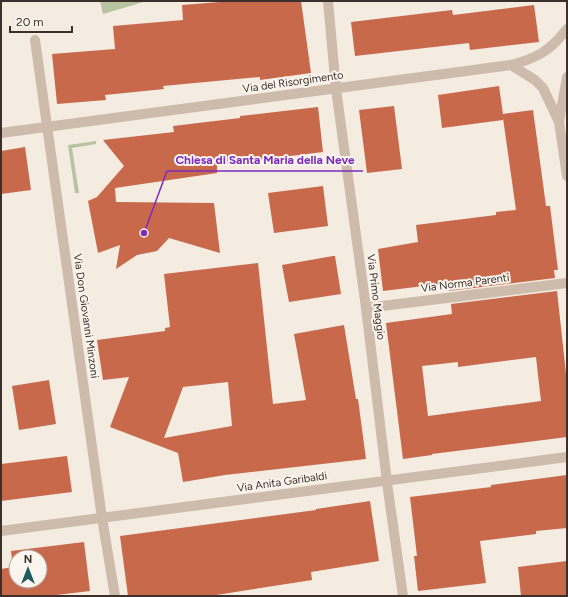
<svg xmlns="http://www.w3.org/2000/svg" width="568" height="597" font-family="Figtree,sans-serif">
  <style>
    .green { fill: #b8c4a0 }
    .building { fill: #c8694b; fill-rule: evenodd }
    .lines { fill: none; stroke-linecap: round; stroke-linejoin: round }
    .street { stroke: #cdbbac; stroke-width: 10 }
    .labels { text-anchor: middle; dominant-baseline: central; stroke-width: 4; stroke-linejoin: round; paint-order: stroke }
    .street-label { font-size: 11px; fill: #3b302b; stroke: #fbf5ee }
    .leader { fill: none; stroke: #7b2cbf; stroke-width: 1.5 }
    .callout-dot { fill: #7b2cbf; stroke: #fbf5ee; stroke-width: 1.5 }
    .callout-label { font-size: 12px; text-anchor: middle; font-weight: bold; fill: #7b2cbf; stroke: #fbf5ee; stroke-width: 4; stroke-linejoin: round; paint-order: stroke }
  </style>
  <rect width="100%" height="100%" fill="#f4ebe1"/>
  <!-- green -->
  <path class="green" d="M100 1H147L103 14Z
    M96 141V144L72 148 79 193H75L68 145Z"/>
  <!-- building -->
  <path class="building" d="M232 1H301L311 73 260 80V77L163 86 164 89 105 95 106 100 57 104 52 54 115 49 113 26 183 20 182 5Z
    M534 5 539 42 470 50 469 43 355 56 351 22 452 10 453 15Z
    M499 86 503 114 533 110 546 206H550L558 270H554L555 278 449 291 448 283 383 291 378 249 418 242 416 225 496 215V212L516 210 503 118V120L442 128 438 95Z
    M394 106 402 169 367 173 359 110Z
    M318 107 323 152 217 165V173L115 188 116 202 214 203 220 253 169 238 157 251 137 255 116 269 120 245 98 253 88 201 97 197 124 166 103 140 174 132 173 126 240 118V116Z
    M25 147 31 190 1 194V151Z
    M323 186 328 226 274 233 268 193Z
    M333 256H335L341 294 289 302 282 265Z
    M258 263 273 404 306 400 294 334 344 325 356 399H358L366 459 225 475 183 482 178 453 110 427 129 377 103 380 97 340 165 331V328L170 327 164 274ZM228 382 232 426 164 438 183 387Z
    M557 291 567 383V437L432 454V455L403 459 386 323 452 314 451 304ZM536 357 541 401 428 416 422 366 458 362V367Z
    M49 380 56 424 19 430 12 386Z
    M67 456 72 492 1 501V464Z
    M567 475V528L536 531V534L480 541 486 583 418 591 414 556H417L410 497 491 487V485Z
    M370 501 379 561 311 572 312 580 210 596H128L120 536 316 510V509Z
    M84 542 90 591 48 596H1V569L13 567 11 551ZM16 557H40V581H16Z
    M567 561V596H521L518 567Z"/>
  <g class="lines">
    <!-- street -->
    <path class="street" d="M328 1 336 89 366 308 388 490 403 596
      M35 40 102 518 115 596
      M511 65 535 80 543 88 559 122 567 176
      M559 122 567 77
      M1 133 511 65C537 58 550 51 567 29
      M366 308 567 283
      M1 531 567 457"/>
  </g>
  <g class="labels">
    <!-- street labels -->
    <g class="street-label">
      <text transform="translate(293 82) rotate(-8)">Via del Risorgimento</text>
      <text transform="translate(465 283) rotate(-7)">Via Norma Parenti</text>
      <text transform="translate(376 297) rotate(83)">Via Primo Maggio</text>
      <text transform="translate(86 316) rotate(82)">Via Don Giovanni Minzoni</text>
      <text transform="translate(282 482) rotate(-8)">Via Anita Garibaldi</text>
    </g>
  </g>
  <!-- callouts -->
  <path class="leader" d="M144 233L167 171H363"/>
  <circle class="callout-dot" cx="144" cy="233" r="4"/>
  <g class="callout-label">
    <text x="265" y="164">Chiesa di Santa Maria della Neve</text>
  </g>
  <!-- border -->
  <rect width="568" height="597" fill="none" stroke="#3b302b" stroke-width="4"/>
  <!-- north arrow -->
  <g transform="translate(28 569)"><circle r="19" fill="#fbf5ee" stroke="#aea6a0"/>
  <path d="M0-3L7 15L0 10L-7 15Z" fill="#1f5a5e"/>
  <text y="-6" font-size="11" font-weight="bold" text-anchor="middle" fill="#3b302b">N</text>
  </g>
  <!-- scale -->
  <path d="M10 26v6h62v-6" fill="none" stroke="#3b302b" stroke-width="2"/>
  <text x="16" y="26" font-size="12" fill="#3b302b" stroke="#fbf5ee" stroke-width="3" paint-order="stroke">20 m</text>
</svg>
